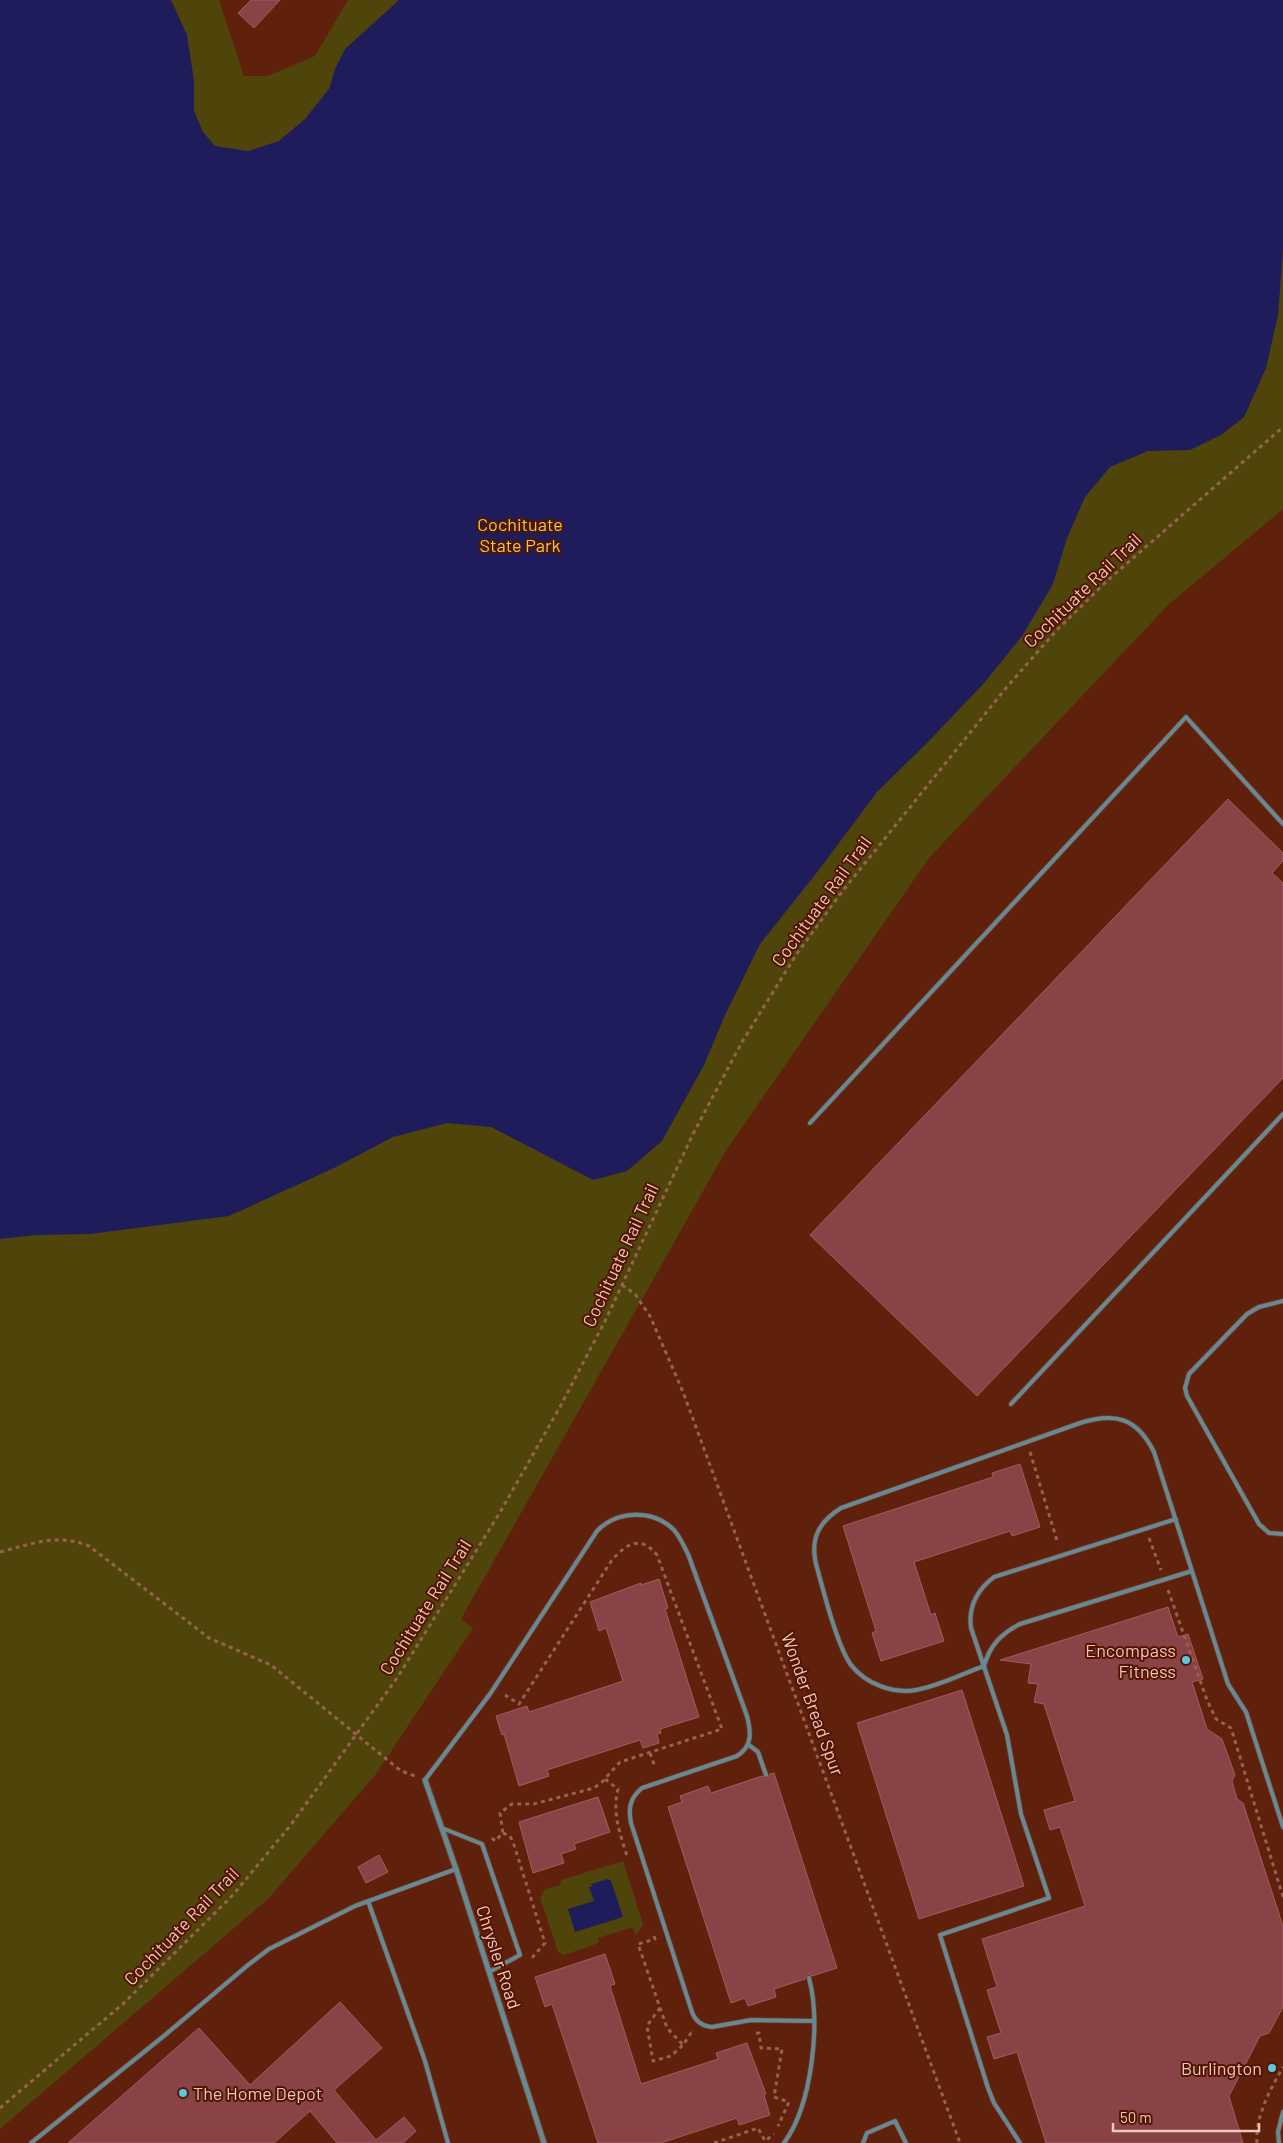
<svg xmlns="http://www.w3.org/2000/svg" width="1283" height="2143" font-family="Barlow,sans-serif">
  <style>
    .green { fill: #4f450a }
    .water { fill: #1e1c5b }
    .building { fill: #894246; stroke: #a45b5e }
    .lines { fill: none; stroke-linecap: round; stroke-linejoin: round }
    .lane-casing { stroke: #793f2c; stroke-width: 5.5 }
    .street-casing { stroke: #793f2c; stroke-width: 7 }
    .path { stroke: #976250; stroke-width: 3; stroke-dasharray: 4 4; stroke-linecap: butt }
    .lane { stroke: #658a94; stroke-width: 4 }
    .street { stroke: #658a94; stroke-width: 5 }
    .poi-dot { fill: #5ac8e5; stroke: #531501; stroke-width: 2 }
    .labels { text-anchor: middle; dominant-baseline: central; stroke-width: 4; stroke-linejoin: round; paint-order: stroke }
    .park-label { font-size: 18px; fill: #e3cb54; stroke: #531501 }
    .street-label { font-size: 18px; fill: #eec7bb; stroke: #531501 }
    .poi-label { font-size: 18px; fill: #eec7bb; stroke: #531501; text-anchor: end }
  </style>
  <rect width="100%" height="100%" fill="#5f210c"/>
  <!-- green -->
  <path class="green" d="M0 0H219L244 76H268L315 56 348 0H1283V509L1168 605 929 858 727 1149 461 1619 473 1628 376 1774 268 1899 0 2129Z
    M623 1861 643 1924 636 1936 633 1927 598 1938 599 1943 564 1955 558 1952 540 1898 545 1889 560 1885 561 1880Z"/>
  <!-- water -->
  <path class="water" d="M0 0H171L187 35 194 81V111L203 132 215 146 248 151 279 141 305 119 329 89 335 69 345 49 399 0H1283V250L1278 315 1266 368 1244 417 1221 435 1190 450 1148 451 1110 467 1085 497 1067 538 1053 584 1022 636 985 682 929 741 877 792 818 871 760 944 725 1015 704 1065 662 1141 627 1171 593 1180 491 1127 447 1123 393 1137 332 1169 229 1216 90 1234 36 1235 0 1239Z
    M608 1879 611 1881 623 1917 575 1932 568 1909 594 1901 589 1887H592L591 1884Z"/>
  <!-- building -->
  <path class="building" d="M251 0H280L254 28 238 13Z
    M1228 799 1283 853V861L1272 873 1283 883V1078L977 1396 810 1235Z
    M1020 1464 1040 1527 1012 1536 1010 1531 914 1562 931 1615 935 1613 944 1641 881 1661 872 1633 876 1631 843 1526 993 1477 992 1473Z
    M659 1579 668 1608 665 1609 699 1717 660 1729 661 1733 657 1734 659 1743 643 1748 640 1740 547 1770 549 1776 519 1786 504 1734 502 1735 496 1716 527 1706 529 1712 623 1681 606 1628 599 1631 590 1602 641 1583V1585Z
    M1168 1607 1178 1637 1188 1634 1203 1679 1192 1682 1207 1729 1222 1739 1235 1775 1232 1781 1237 1799 1243 1803 1283 1926V2007L1269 2033 1260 2036 1229 2096 1243 2143H1046L1017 2052 994 2059 987 2037 1001 2033 987 1990 997 1987 982 1939 1085 1906 1060 1827 1050 1830 1044 1810 1075 1801 1044 1704 1034 1702 1038 1684 1028 1683 1031 1664 1000 1660Z
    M962 1690 1024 1886 919 1919 857 1723Z
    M774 1773 837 1968 812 1976 808 1974 805 1979 774 1989 776 1997 748 2006 745 1998 731 2003 668 1807 682 1802 680 1796 708 1786 711 1793 762 1776 767 1779 770 1774Z
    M598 1797 610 1832 574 1844 576 1849 561 1854 564 1863 533 1873 519 1822Z
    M379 1855 388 1872 366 1883 358 1867Z
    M605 1954 615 1984 610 1986 641 2084 718 2059 716 2053 747 2043 766 2094 764 2095 770 2115 739 2125 737 2118 661 2143H598L552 2004 545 2007 535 1977Z
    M340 2002 382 2048 334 2090 376 2140 404 2117 416 2131 403 2143H337L310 2111 274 2143H68L199 2028 250 2085Z"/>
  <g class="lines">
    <!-- lane casing -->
    <g class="lane-casing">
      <path id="lane" d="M810 1123 1186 717 1283 824
        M1283 1301 1259 1307 1247 1314 1189 1374 1185 1388 1187 1396 1259 1524 1269 1533 1283 1534
        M1011 1404 1283 1114
        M984 1666C962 1674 939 1686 916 1690 893 1694 866 1684 851 1665 837 1646 823 1589 816 1564 810 1538 819 1522 841 1508L1080 1423C1116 1412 1137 1418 1154 1452L1228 1684 1246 1712 1283 1827
        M984 1666C990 1645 1001 1634 1020 1624L1192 1571
        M749 1745 758 1752 766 1775
        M425 1780 490 1694 597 1531C617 1510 653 1509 674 1530 680 1537 684 1546 688 1554L747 1716C751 1732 753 1746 737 1756L642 1788C630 1798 628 1808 631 1823L691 2009C694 2020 701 2026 712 2027L751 2020 813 2021
        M442 1828 482 1844 520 1955 489 1972
        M368 1901 425 2061 448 2143
        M31 2143 165 2035 248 1965 269 1949 355 1906 456 1869
        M784 2143C812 2105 821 2023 809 1978
        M863 2143 867 2133 895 2121 906 2143
        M1020 2143 994 2103 988 2088 940 1935 1049 1898 1021 1814 1007 1735 971 1628C968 1606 977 1590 994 1577L1176 1519
        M1279 2143 1278 2132 1283 2112"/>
    </g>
    <!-- street casing -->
    <g class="street-casing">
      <path id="street" d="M425 1780 456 1869 544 2143"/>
    </g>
    <!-- path -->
    <path class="path" d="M622 1285 635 1294 650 1316 683 1392 960 2143
      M1030 1452 1058 1544
      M1149 1538 1161 1570
      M0 1552C32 1544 56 1533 89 1546L209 1638 271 1665 401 1771 415 1776
      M1168 1590 1207 1700 1216 1719 1231 1728 1283 1897
      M650 1753 655 1767
      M605 1779 618 1789C612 1814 620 1833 627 1856
      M503 1833 510 1836 514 1845 545 1943 531 1959
      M492 1838 495 1841 503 1833 500 1813 512 1804H534L594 1788 602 1782 620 1762 722 1729 657 1555C641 1535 627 1543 612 1560L519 1704 505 1695
      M654 1936 655 1939 638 1944 667 2028 683 2045 691 2033 694 2034
      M660 2008 647 2026 653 2061 671 2056 683 2045
      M756 2033H759L761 2048 782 2049 774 2097 789 2102 778 2126
      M0 2108 124 2003 232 1896 290 1826 397 1678 499 1514 560 1407 605 1321 693 1134 742 1042 796 955 841 893 1006 688 1056 631 1108 580 1283 427
      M714 2143 758 2128 765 2141 774 2134
      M1257 2143C1255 2117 1270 2090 1283 2067"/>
    <!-- lane -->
    <use href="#lane" class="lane"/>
    <!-- street -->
    <use href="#street" class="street"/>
  </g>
  <!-- markers -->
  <g class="poi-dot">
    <circle cx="1186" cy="1660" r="5"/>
    <circle cx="1272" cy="2068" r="5"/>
    <circle cx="183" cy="2093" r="5"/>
  </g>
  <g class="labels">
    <!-- park labels -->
    <g class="park-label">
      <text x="520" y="524">Cochituate<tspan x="520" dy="21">State Park</tspan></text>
    </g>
    <!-- street labels -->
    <g class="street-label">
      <text transform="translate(1082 590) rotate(-44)">Cochituate Rail Trail</text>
      <text transform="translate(821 901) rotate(-54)">Cochituate Rail Trail</text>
      <text transform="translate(620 1255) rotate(-65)">Cochituate Rail Trail</text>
      <text transform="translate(425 1607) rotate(-58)">Cochituate Rail Trail</text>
      <text transform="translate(813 1704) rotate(70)">Wonder Bread Spur</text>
      <text transform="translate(181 1926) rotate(-46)">Cochituate Rail Trail</text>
      <text transform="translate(499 1957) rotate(72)">Chrysler Road</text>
    </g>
    <!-- poi labels -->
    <g class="poi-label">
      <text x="1176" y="1650">Encompass<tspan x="1176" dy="21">Fitness</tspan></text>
      <text x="1262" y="2068">Burlington</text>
      <text x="193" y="2093" text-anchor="start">The Home Depot</text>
    </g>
  </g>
  <!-- scale -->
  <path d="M1113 2123v8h146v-8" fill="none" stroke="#eec7bb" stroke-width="2.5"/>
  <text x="1120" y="2123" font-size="15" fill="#eec7bb" stroke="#531501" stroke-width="4" paint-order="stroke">50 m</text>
</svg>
